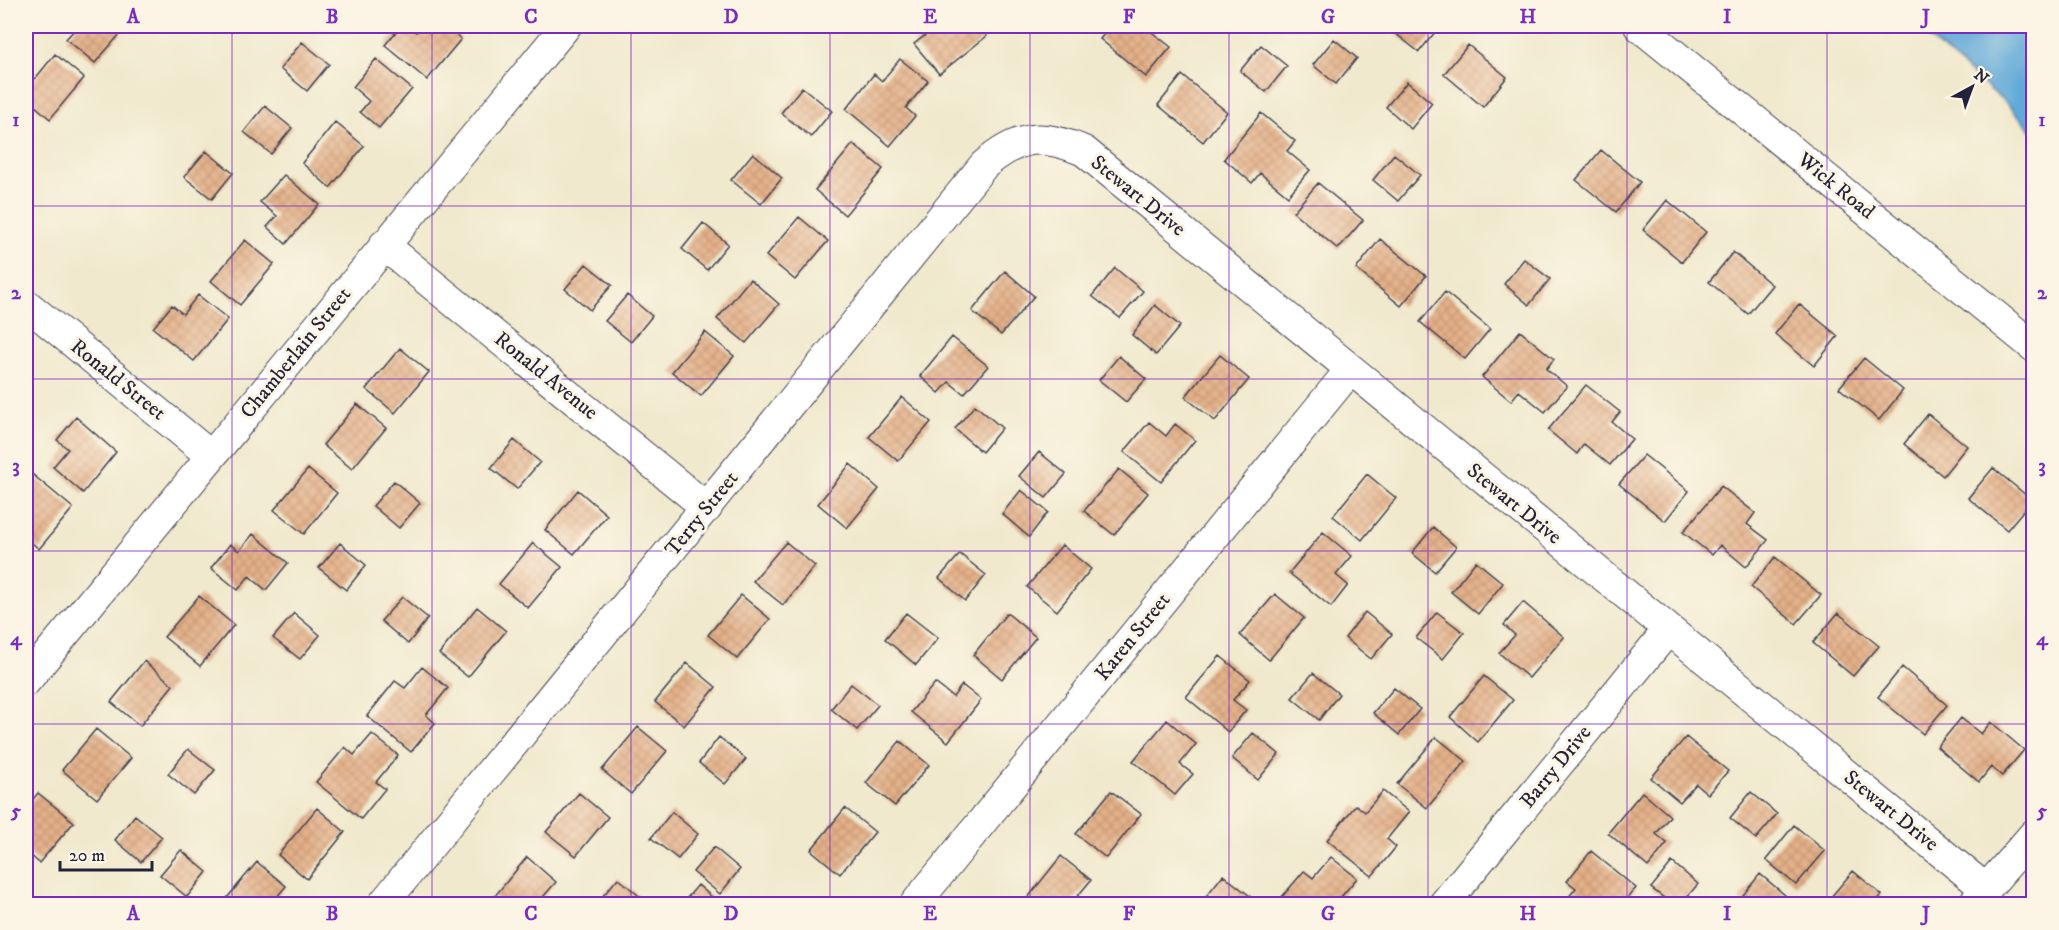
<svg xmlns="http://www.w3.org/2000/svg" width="2059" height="930" font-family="'IM FELL DW Pica',serif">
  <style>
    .water { fill: #60a9d8; stroke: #41668a; stroke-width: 1.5 }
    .building { fill: url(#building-cross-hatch) }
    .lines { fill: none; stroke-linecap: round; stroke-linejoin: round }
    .minor-casing { stroke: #414051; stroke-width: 32 }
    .minor { stroke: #fff; stroke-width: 30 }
    .grid { fill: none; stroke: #7b2cbf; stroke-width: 1.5; stroke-opacity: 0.55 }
    .labels { text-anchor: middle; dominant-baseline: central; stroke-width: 6; stroke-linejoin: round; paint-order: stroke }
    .street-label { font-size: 21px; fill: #22223b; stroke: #fcf5e5 }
    .neatline { fill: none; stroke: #7b2cbf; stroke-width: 2 }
    .grid-label { font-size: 20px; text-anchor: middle; font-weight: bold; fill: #7b2cbf }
  </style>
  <defs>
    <pattern id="building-cross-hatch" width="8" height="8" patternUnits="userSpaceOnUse" patternTransform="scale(1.5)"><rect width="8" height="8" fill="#e4b088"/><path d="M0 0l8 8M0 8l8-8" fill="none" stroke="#c39776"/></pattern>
  </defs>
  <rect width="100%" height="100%" fill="#fcf5e5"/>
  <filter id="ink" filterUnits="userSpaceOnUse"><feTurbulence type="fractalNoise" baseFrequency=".0167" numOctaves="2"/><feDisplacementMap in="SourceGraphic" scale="12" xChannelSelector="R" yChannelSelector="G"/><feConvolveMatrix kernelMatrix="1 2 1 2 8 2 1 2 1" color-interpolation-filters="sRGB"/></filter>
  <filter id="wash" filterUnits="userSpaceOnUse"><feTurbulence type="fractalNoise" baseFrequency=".008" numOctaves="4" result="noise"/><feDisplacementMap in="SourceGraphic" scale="24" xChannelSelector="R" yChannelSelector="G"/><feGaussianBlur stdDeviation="1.35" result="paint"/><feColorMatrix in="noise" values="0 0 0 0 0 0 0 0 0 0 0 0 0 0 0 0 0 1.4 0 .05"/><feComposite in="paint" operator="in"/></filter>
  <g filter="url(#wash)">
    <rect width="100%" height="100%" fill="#f0e9cd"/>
    <!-- water -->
    <path class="water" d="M1915 26H2033V132L2006 103Z"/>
    <g id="blocks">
      <!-- building -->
      <path class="building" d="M78 26H127L95 63 66 39Z
        M401 26H408L416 32 421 26H445L461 39 427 80 385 45Z
        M938 26H978L987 36 939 74 914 44Z
        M1008 26H1049V29L1008 30Z
        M1111 26H1144L1171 47 1146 77 1100 39Z
        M1386 26H1440L1419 52Z
        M1334 39 1357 58 1336 84 1313 65Z
        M302 42 329 64 307 91 280 69Z
        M1261 45 1287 66 1266 92 1240 71Z
        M1468 45 1507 77 1483 107 1444 74Z
        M55 54 84 78 50 119 26 98V90Z
        M376 59 412 89 379 128 360 112 369 101 353 87Z
        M900 59 928 81 906 108 915 116 890 146 846 109 874 74 882 81Z
        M1182 75 1227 112 1203 142 1158 105Z
        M1407 82 1432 103 1411 129 1386 107Z
        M802 87 832 111 811 137 781 113Z
        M265 106 292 128 271 154 244 132Z
        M1261 113 1295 141 1287 151 1310 170 1288 196 1260 173 1252 183 1224 159Z
        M335 122 364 146 330 188 302 163Z
        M853 144 883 169 845 215 815 190Z
        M1601 150 1640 182 1616 212 1576 180Z
        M206 151 233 173 212 199 184 177Z
        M753 153 782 178 761 204 731 180Z
        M1394 154 1420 175 1398 201 1373 180Z
        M284 175 319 204 286 244 267 227 277 216 260 202Z
        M1318 183 1363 220 1338 249 1293 212Z
        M1667 200 1706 232 1682 262 1643 230Z
        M799 217 828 241 795 280 766 256Z
        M703 223 728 244 707 270 682 249Z
        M1380 239 1426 276 1401 306 1356 269Z
        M245 240 274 264 240 305 211 281Z
        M1733 252 1772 285 1748 314 1709 282Z
        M1524 259 1550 279 1529 305 1504 284Z
        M586 264 612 285 590 310 565 289Z
        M1115 268 1143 291 1120 318 1092 296Z
        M1005 271 1034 296 1001 335 972 311Z
        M750 279 779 304 746 343 717 319Z
        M1445 292 1490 329 1465 359 1420 322Z
        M198 295 228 319 194 361 153 328 172 305 183 314Z
        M627 295 652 316 631 342 605 321Z
        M1799 304 1838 336 1814 366 1775 334Z
        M1155 305 1180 326 1156 355 1132 335Z
        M1520 331 1554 359 1546 369 1567 386 1545 412 1519 391 1511 401 1482 377Z
        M705 332 734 356 701 396 672 372Z
        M952 337 988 366 964 394 949 382 939 393 920 376Z
        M400 348 429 372 395 413 366 389Z
        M1220 355 1249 379 1215 421 1185 397Z
        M1119 356 1146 379 1126 402 1099 380Z
        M1864 358 1903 390 1879 420 1839 388Z
        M1586 385 1620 412 1612 422 1632 439 1610 465 1584 444 1577 454 1548 430Z
        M902 397 931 422 898 461 869 437Z
        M357 404 386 428 352 469 323 445Z
        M975 405 1002 428 982 452 955 429Z
        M1928 414 1967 446 1943 476 1904 444Z
        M76 417 116 452 83 493 53 467 68 449 57 440Z
        M1149 422 1166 436 1175 424 1195 440 1161 482 1124 452Z
        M514 440 540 462 517 489 491 468Z
        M1039 452 1066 474 1046 498 1019 476Z
        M1644 455 1689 491 1665 521 1619 484Z
        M850 464 879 489 847 528 818 504Z
        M1993 468 2032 500 2007 530 1968 498Z
        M308 469 337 493 304 534 274 510Z
        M1119 469 1148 493 1114 535 1084 511Z
        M32 474 73 508 39 549 26 538V482Z
        M1367 474 1396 498 1362 540 1333 516Z
        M394 481 420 503 399 528 373 506Z
        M1721 486 1755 513 1747 524 1768 540 1746 567 1720 545 1712 555 1683 532Z
        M578 490 607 515 574 554 545 530Z
        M1021 490 1048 512 1029 537 1002 514Z
        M1433 527 1456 547 1435 572 1412 553Z
        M1323 532 1352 556 1336 575 1348 585 1331 607 1289 573Z
        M253 534 288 563 266 590 249 576 238 590 211 568 230 544 239 551Z
        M786 542 815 566 783 605 753 581Z
        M340 543 366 565 346 590 319 568Z
        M533 543 562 567 528 608 499 584Z
        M1062 545 1091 569 1057 611 1027 587Z
        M960 554 986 575 965 601 939 578Z
        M1775 557 1821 595 1796 624 1751 587Z
        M1476 561 1503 583 1478 614 1451 592Z
        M1275 594 1304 618 1269 660 1240 635Z
        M741 595 770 619 737 659 708 635Z
        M199 596 234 625 200 666 164 637Z
        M402 597 428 618 408 644 381 621Z
        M1523 602 1564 637 1529 678 1499 653 1515 635 1504 625Z
        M477 607 506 631 468 677 439 654Z
        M1365 612 1392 634 1371 659 1345 638Z
        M1437 612 1464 633 1443 659 1416 638Z
        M294 613 320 635 300 659 273 638Z
        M906 613 938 638 916 665 885 639Z
        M1007 613 1036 637 1002 679 973 655Z
        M1838 613 1879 646 1853 676 1813 643Z
        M1220 656 1250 680 1233 700 1246 710 1228 732 1186 697Z
        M144 661 173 685 140 726 111 702Z
        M687 663 716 687 684 726 655 702Z
        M422 667 448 688 426 715 435 723 411 752 367 716 395 681 405 688Z
        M1902 667 1947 705 1923 734 1878 697Z
        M1313 673 1339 694 1319 720 1292 698Z
        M1484 676 1513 700 1478 742 1450 717Z
        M935 683 953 697 962 685 981 700 948 742 911 712Z
        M851 684 878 705 857 730 831 709Z
        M1394 688 1420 709 1399 735 1373 713Z
        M1961 718 1981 734 1991 722 2024 750 2002 776 1991 767 1979 782 1937 747Z
        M1167 720 1196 744 1180 764 1193 774 1175 795 1133 761Z
        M638 727 667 751 631 794 602 770Z
        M96 729 131 758 97 799 62 770Z
        M1253 733 1279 754 1258 780 1232 758Z
        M372 734 398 755 376 782 385 789 361 819 316 782 345 747 354 755Z
        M719 737 746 759 725 784 699 763Z
        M1436 737 1466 761 1427 808 1397 784Z
        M1686 737 1728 771 1708 794 1696 784 1680 802 1651 778Z
        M900 741 929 765 895 806 866 783Z
        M188 749 215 770 194 795 168 774Z
        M1111 791 1141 814 1106 858 1076 834Z
        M1383 791 1409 812 1387 839 1396 847 1372 876 1327 840 1356 805 1365 812Z
        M1642 792 1670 816 1656 834 1667 843 1648 867 1608 833Z
        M1751 792 1777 814 1756 839 1730 818Z
        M38 793 74 822 39 863 26 851V808Z
        M579 793 608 817 576 856 546 832Z
        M317 808 345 832 307 879 278 855Z
        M845 808 875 832 840 874 811 850Z
        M672 812 698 834 678 859 651 838Z
        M135 815 162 837 141 862 115 840Z
        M1794 825 1825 851 1796 885 1766 860Z
        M714 847 740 869 720 894 693 872Z
        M181 850 207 872 187 897 160 875Z
        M1591 851 1636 888 1622 904H1563L1576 888 1567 881Z
        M1061 856 1091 880 1071 904H1032L1026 900Z
        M527 857 556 882 537 904H504L494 897Z
        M1331 857 1357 878 1335 904H1276L1304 871 1313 878Z
        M257 862 286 886 271 904H222Z
        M1672 862 1698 884 1681 904H1672L1651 888Z
        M1853 871 1882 895 1874 904H1825Z
        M1760 874 1786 896 1779 904H1745L1739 900Z
        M1223 875 1250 896 1242 904H1209L1203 900Z
        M618 878 644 900 640 904 597 903Z
        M698 885 720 904H682Z"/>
    </g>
  </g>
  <g filter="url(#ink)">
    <use href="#blocks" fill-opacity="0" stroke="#414051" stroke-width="1.5"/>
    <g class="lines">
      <!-- minor casing -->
      <g class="minor-casing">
        <path id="minor" d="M1639 26 2034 347
          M384 245 707 508
          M26 304 211 456
          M26 681 566 26
          M383 904 984 165C1020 135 1041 133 1084 151L1986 889
          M915 904 1350 370
          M1444 904 1668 630
          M1973 904 2034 834"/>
      </g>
      <!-- minor -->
      <use href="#minor" class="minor"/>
    </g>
  </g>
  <!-- grid -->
  <path class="grid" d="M232 26V904M432 26V904M631 26V904M830 26V904M1030 26V904M1229 26V904M1428 26V904M1627 26V904M1827 26V904M26 206H2034M26 379H2034M26 551H2034M26 724H2034"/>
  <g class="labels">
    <!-- street labels -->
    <g class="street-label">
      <text transform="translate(1836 186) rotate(39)">Wick Road</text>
      <text transform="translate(1138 196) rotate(39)">Stewart Drive</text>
      <text transform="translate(296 353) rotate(-51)">Chamberlain Street</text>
      <text transform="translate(546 376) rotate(39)">Ronald Avenue</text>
      <text transform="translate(118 380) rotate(39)">Ronald Street</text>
      <text transform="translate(1514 504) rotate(39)">Stewart Drive</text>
      <text transform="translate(702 514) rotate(-51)">Terry Street</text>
      <text transform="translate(1133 637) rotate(-51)">Karen Street</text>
      <text transform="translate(1556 767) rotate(-51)">Barry Drive</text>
      <text transform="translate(1891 811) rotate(39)">Stewart Drive</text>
    </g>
  </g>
  <!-- margin -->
  <rect width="2059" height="930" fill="none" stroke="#fcf5e5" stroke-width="66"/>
  <!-- north arrow -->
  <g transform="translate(1972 87) rotate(41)" stroke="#fcf5e5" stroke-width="4.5" paint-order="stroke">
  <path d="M0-4.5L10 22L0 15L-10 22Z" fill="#22223b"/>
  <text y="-9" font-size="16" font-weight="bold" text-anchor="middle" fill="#22223b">N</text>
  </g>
  <!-- scale -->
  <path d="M60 861v9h92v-9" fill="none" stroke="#22223b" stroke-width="3"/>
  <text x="69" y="861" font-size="18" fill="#22223b" stroke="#fcf5e5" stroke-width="4.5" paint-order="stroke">20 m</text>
  <rect x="33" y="33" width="1993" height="864" class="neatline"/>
  <g class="grid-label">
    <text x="133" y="23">A</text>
    <text x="332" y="23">B</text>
    <text x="531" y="23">C</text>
    <text x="731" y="23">D</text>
    <text x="930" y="23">E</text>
    <text x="1129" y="23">F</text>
    <text x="1328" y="23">G</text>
    <text x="1528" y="23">H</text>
    <text x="1727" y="23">I</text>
    <text x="1926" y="23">J</text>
    <text x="16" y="126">1</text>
    <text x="2042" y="126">1</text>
    <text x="16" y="299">2</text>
    <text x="2042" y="299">2</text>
    <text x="16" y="472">3</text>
    <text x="2042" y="472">3</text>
    <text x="16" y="645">4</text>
    <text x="2042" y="645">4</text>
    <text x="16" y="817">5</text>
    <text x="2042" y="817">5</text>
    <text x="133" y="920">A</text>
    <text x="332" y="920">B</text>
    <text x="531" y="920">C</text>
    <text x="731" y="920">D</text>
    <text x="930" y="920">E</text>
    <text x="1129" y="920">F</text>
    <text x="1328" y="920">G</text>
    <text x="1528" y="920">H</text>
    <text x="1727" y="920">I</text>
    <text x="1926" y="920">J</text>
  </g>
</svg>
